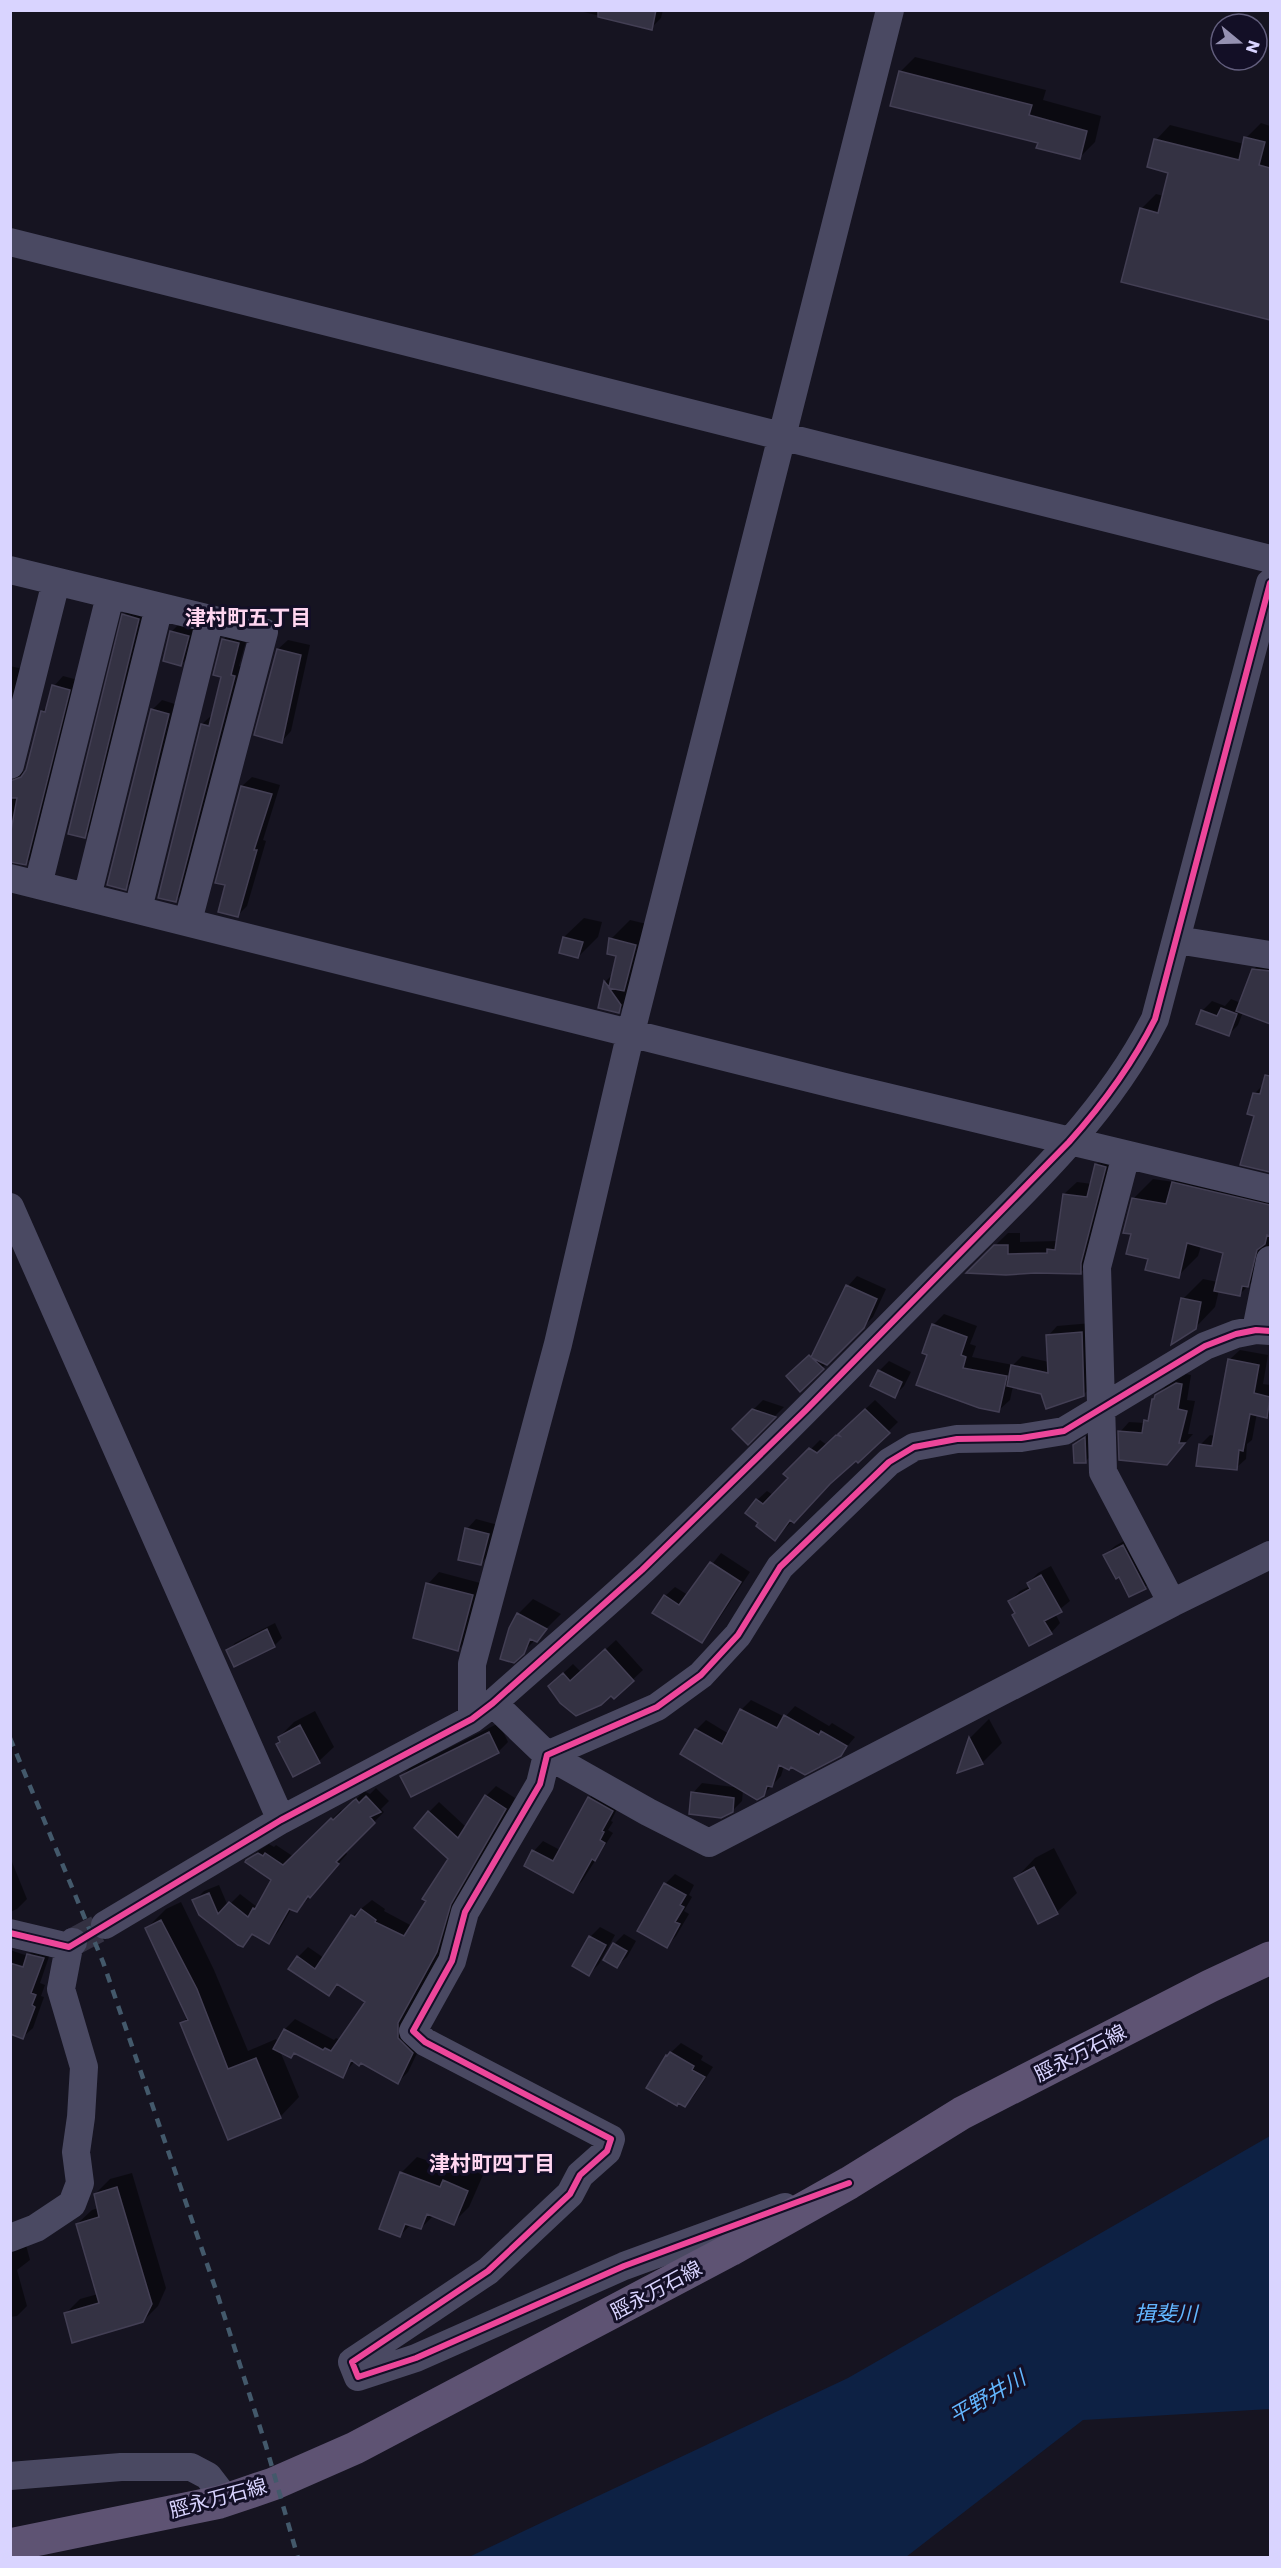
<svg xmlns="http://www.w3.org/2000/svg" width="1281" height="2568" font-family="Poppins,'Noto Sans JP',sans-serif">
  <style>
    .water { fill: #0d2144 }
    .shadow { fill: #0007 }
    .building { fill: #343243; stroke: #433f54; stroke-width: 1.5 }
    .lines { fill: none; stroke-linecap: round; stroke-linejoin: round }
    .minor-tunnel { stroke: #333142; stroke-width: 28; stroke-dasharray: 28 14; stroke-linecap: butt }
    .minor { stroke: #4a4962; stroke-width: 28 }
    .major { stroke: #5e5373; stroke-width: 33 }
    .rail { stroke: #43596b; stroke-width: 4.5; stroke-dasharray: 9 8; stroke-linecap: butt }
    .cycleway-casing { stroke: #130f26; stroke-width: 10 }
    .cycleway { stroke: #ed469a; stroke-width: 6 }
    .labels { text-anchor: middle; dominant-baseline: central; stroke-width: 6; stroke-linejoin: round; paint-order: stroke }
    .street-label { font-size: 20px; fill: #d9d4ff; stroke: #130f26 }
    .neighbourhood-label { font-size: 21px; font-weight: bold; fill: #ffd6f0; stroke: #130f26 }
    .water-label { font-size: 21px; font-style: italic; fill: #62b6ff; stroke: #130f26 }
  </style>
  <rect width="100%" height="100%" fill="#161421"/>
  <!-- water -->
  <path class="water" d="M1270 2136V2409L1083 2420 906 2557H469L848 2378Z"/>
  <!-- shadow -->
  <path class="shadow" d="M575 10H663L661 18 651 28Z
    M915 57 1046 90 1043 100 1101 116 1095 142 1080 157 1040 142 900 72Z
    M1261 123 1270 126V318L1123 281 1141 209 1156 194 1164 196 1170 172 1156 140 1170 125 1244 144 1246 138Z
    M133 605 148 609 94 827 84 836 124 615Z
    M181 622 198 626 191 655 181 664 171 632Z
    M233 630 248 634 239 666 244 667 185 891 175 901 202 724 212 715 223 676V640Z
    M288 640 310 645 291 731 282 741 278 649Z
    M10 666 23 669 10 720Z
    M63 676 78 680 35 854 26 863 10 861V769L25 772 42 711 49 705 54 686Z
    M162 700 178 705 135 879 125 888 152 710Z
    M252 777 280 785 263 840 266 841 247 906 237 916 227 884 242 786Z
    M584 918 602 922 598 937 578 957 564 937Z
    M630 920 655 926 638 992 618 1012 600 1007 606 981 614 973 618 955 611 939Z
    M1263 960 1270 961V1022L1243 1012 1238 1025 1228 1035 1198 1023 1203 1010 1212 1001 1225 1006 1231 999 1241 1003 1253 970Z
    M1264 1084 1270 1086 1269 1170 1256 1115 1255 1093Z
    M1109 1152 1118 1154 1093 1260 1080 1273 969 1271 1008 1233H1020V1242L1057 1241 1064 1194 1077 1182 1092 1184 1096 1165Z
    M1193 1163 1270 1182V1252L1259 1275 1240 1294 1219 1290 1215 1307 1195 1328 1183 1299 1203 1279 1218 1282 1225 1252 1201 1246 1198 1256 1178 1276 1149 1258 1133 1233V1199L1153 1179 1174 1182Z
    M857 1276 886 1289 873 1317 800 1390 798 1367 816 1350 848 1286Z
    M944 1314 977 1326 970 1344 976 1346 972 1357 1013 1365 1022 1356 1049 1362 1048 1336 1057 1326 1092 1323 1093 1385 1083 1395 1043 1392 1013 1386 1010 1400 999 1410 928 1354 933 1325Z
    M1240 1350 1268 1355 1263 1384 1270 1385V1416L1257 1413 1252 1440 1247 1444 1246 1459 1236 1468 1200 1445 1210 1435 1215 1436 1230 1359Z
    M889 1361 911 1372 904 1386 894 1396 879 1371Z
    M1186 1374 1191 1375 1187 1400 1195 1401 1188 1434H1193L1167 1464 1120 1432 1129 1422 1145 1423 1150 1416 1153 1400 1166 1386Z
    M763 1400 784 1407 748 1443 734 1429Z
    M875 1400 898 1422 858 1461 856 1459 834 1478 775 1539 760 1523 757 1500 767 1491 773 1495 790 1478 786 1474 820 1440 827 1445Z
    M1095 1429V1451L1086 1461 1075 1445Z
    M476 1519 498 1525 490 1554 480 1564 467 1529Z
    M1133 1536 1155 1578 1145 1587 1119 1575 1105 1555 1115 1546Z
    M721 1553 750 1572 711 1631 702 1641 665 1596 675 1587 688 1595Z
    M1051 1566 1070 1601 1055 1613 1060 1623 1051 1633 1010 1601 1020 1591 1030 1586 1028 1583 1038 1573Z
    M439 1572 484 1584 469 1638 458 1650 428 1584Z
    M533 1599 561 1614 523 1652 518 1614Z
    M275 1623 282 1638 274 1646 235 1665 228 1651 235 1643Z
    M616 1640 643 1670 614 1697 611 1694 576 1714 559 1677 573 1664 581 1672Z
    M751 1700 785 1717 795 1706 829 1726 832 1723 855 1737 840 1755 784 1766 781 1776 763 1795 743 1790 742 1801 732 1811 693 1793 702 1783 741 1788 696 1730 706 1720 729 1734 742 1709Z
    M315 1711 334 1747 319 1761 281 1741 279 1737 294 1722Z
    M989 1719 1002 1743 982 1763 959 1771 970 1738Z
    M499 1723 508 1742 498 1752 401 1776 411 1767Z
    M496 1786 515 1798 447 1941 408 2012 422 2043 408 2072 398 2082 361 2061H355L342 2076 295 2052 291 2056 280 2051 299 2097 280 2117 229 2138 182 2023 188 2017 146 1929 166 1909 181 1902 214 1970 248 2051 276 2039 278 2043 285 2029 295 2019 334 2040 336 2038 340 2040 367 2002 340 1984 329 1994 298 1957 308 1947 324 1958 352 1916 372 1900 385 1909 384 1911 412 1926 450 1859 429 1812 439 1802 466 1827 486 1796Z
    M376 1788 389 1801 381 1809 384 1812 345 1851 347 1854 306 1901 296 1911 292 1908 278 1932 269 1942 254 1933 243 1945 194 1901 204 1891 219 1885 228 1906 240 1894 257 1907 273 1880 247 1862 258 1851 269 1844 274 1847 276 1845 294 1857 341 1810 344 1812 364 1791 370 1794Z
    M599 1788 621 1801 611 1821 613 1822 608 1830 613 1833 582 1881 573 1891 526 1865 534 1851 543 1841 560 1850 589 1798Z
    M1054 1848 1077 1893 1057 1912 1038 1922 1016 1878 1035 1858Z
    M10 1857 27 1899 17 1909 10 1912Z
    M675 1874 694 1885 689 1895 692 1897 684 1911 689 1914 676 1936 667 1946 665 1884Z
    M600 1927 615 1935 599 1964 589 1974 574 1965 590 1937Z
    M624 1934 636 1941 627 1957 617 1966 614 1944Z
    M39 1945 52 1948 40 1983 45 1985 41 1996 44 1997 33 2028 23 2037 10 2033V1950L28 1956Z
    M681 2043 703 2056 701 2060 713 2067 694 2096 685 2105 648 2088 667 2056Z
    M417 2157 455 2170 460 2165 483 2175 469 2207 453 2223 434 2215 421 2228 411 2224 400 2236 401 2173Z
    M132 2173 166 2288 158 2306 143 2321 65 2314 80 2299 98 2294 77 2224 92 2210 98 2208 95 2194 110 2179Z
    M26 2245 30 2260 17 2270 27 2306 17 2316 10 2317V2249Z"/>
  <!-- building -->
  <path class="building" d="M598 10H656L652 30 598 17Z
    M899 71 1032 105 1029 115 1087 131 1080 159 1036 148 1038 143 890 106Z
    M1244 137 1265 142 1259 165 1270 168V320L1121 282 1140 208 1158 213 1168 173 1147 167 1154 139 1239 160Z
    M122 614 139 619 85 838 68 834Z
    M170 631 189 636 181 666 163 661Z
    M222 639 239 643 231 675 235 676 176 902 158 898 201 724 209 726 221 677 213 675Z
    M277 649 301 655 282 743 254 735Z
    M52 685 70 690 26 865 10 862V836L17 798H10V781L21 777 26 770 41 711 45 712Z
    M151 709 169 714 126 890 107 885Z
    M241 786 272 794 254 850H257L238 917 218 912 225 885 215 883Z
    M563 937 583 942 578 958 559 953Z
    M609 938 636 945 624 991 609 988 621 1005 619 1013 598 1008 604 981 609 987 616 956 607 954Z
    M1252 969 1270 971V1024L1236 1011Z
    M1221 1008 1237 1014 1229 1036 1196 1024 1201 1010 1217 1016Z
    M1265 1075 1270 1076V1172L1240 1165 1254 1116 1247 1114 1253 1093 1260 1094Z
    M1095 1164 1106 1167 1081 1263V1274L1035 1273 1006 1275 966 1273 994 1245H1008V1254L1047 1253V1249L1055 1250 1063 1194 1087 1197Z
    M1172 1182 1270 1205V1236L1267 1235 1265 1244 1257 1250 1248 1287 1242 1286 1240 1296 1214 1291 1223 1253 1187 1243 1179 1278 1145 1270 1148 1259 1126 1254 1131 1234 1123 1233 1132 1198 1166 1204Z
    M846 1285 877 1299 864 1328 827 1365 812 1358 824 1369 800 1392 786 1376 809 1355 811 1357Z
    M1181 1298 1201 1302 1196 1329 1171 1345Z
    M932 1324 967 1337 961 1355 966 1357 963 1368 1007 1376 999 1412 979 1408 916 1385 927 1355 922 1353Z
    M1082 1332 1084 1396 1046 1409 1041 1394 1007 1386 1011 1365 1048 1373 1046 1335Z
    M1228 1359 1259 1365 1254 1393 1270 1397 1267 1418 1250 1414 1243 1451 1239 1450 1237 1470 1196 1466 1199 1444 1212 1446Z
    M878 1370 902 1382 895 1398 870 1386Z
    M1176 1383 1182 1384 1178 1409 1187 1411 1179 1443H1185L1167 1465 1119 1460 1118 1431 1142 1433 1144 1420 1148 1421 1152 1399H1154L1155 1395Z
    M752 1409 776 1417 748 1445 732 1429Z
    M865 1409 890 1433 858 1463 856 1461 830 1484 794 1523 790 1520 775 1541 756 1526 758 1523 745 1513 756 1499 763 1504 788 1478 783 1474 809 1448 817 1453 836 1435 840 1436 838 1434Z
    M1085 1437 1086 1463H1074L1073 1445Z
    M465 1528 489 1534 481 1565 458 1560Z
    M1123 1545 1146 1589 1129 1597 1119 1577 1116 1579 1103 1555Z
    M710 1562 741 1582 702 1643 652 1613 664 1595 679 1605Z
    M1041 1575 1062 1612 1044 1621 1052 1634 1029 1646 1012 1615 1015 1613 1008 1601 1030 1589 1027 1583Z
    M426 1583 473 1595 458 1651 413 1638Z
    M517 1613 547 1629 537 1642 530 1639 524 1654 514 1663 500 1659 509 1628Z
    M267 1629 275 1647 234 1667 226 1650Z
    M605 1649 634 1681 614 1699 611 1696 601 1705 576 1716 560 1703 548 1686 563 1673 570 1681Z
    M740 1709 777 1728 784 1715 819 1735 821 1731 847 1746 841 1756 805 1775 791 1767 789 1770 779 1765 772 1787 767 1786 764 1796 757 1800 680 1754 695 1729 722 1744Z
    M300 1725 320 1763 293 1777 276 1744 280 1742 278 1737Z
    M489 1732 499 1753 411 1797 400 1776Z
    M969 1737 983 1764 957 1773Z
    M691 1792 734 1798 733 1812 721 1818 689 1814Z
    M485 1795 506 1809 451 1904 437 1952 398 2023V2038L413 2053 398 2084 361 2063 359 2066 351 2060 343 2078 294 2053 291 2058 273 2049 284 2029 323 2050 325 2048 331 2051 365 2002 337 1984 329 1996 288 1969 297 1956 315 1969 351 1915 355 1917 361 1909 376 1920 375 1922 404 1936 426 1901 422 1899 448 1859 414 1828 428 1811 458 1838Z
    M366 1796 381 1812 370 1817 375 1823 336 1862 339 1864 310 1898 308 1896 297 1912 289 1909 269 1944 252 1934 243 1947 238 1945 199 1915 192 1900 209 1893 218 1914 229 1902 248 1917 253 1908 255 1909 271 1880 245 1862 246 1860 258 1853 263 1856 265 1853 283 1865 331 1818 333 1820 353 1801 356 1799 359 1803Z
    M588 1797 613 1811 602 1831 604 1832 600 1840 605 1843 595 1861 592 1859 573 1893 524 1866 532 1850 553 1861Z
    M1034 1867 1058 1914 1038 1924 1014 1878Z
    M664 1883 686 1895 680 1905 684 1907 675 1922 680 1924 667 1948 637 1931Z
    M161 1920 197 1989 228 2069 256 2058 281 2118 228 2140 180 2023 188 2020 145 1928Z
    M589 1936 606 1945 589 1976 572 1966Z
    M613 1943 627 1951 617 1968 603 1960Z
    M27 1954 44 1958 31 1993 36 1995 32 2005 35 2007 23 2039 10 2034V1963L23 1967Z
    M670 2052 694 2066 692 2070 705 2077 685 2107 678 2103 677 2106 646 2088 666 2055 667 2056Z
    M400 2172 440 2187 443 2180 468 2191 454 2225 427 2214 421 2229 405 2224 400 2237 379 2229Z
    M117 2187 152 2304 143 2322 72 2343 64 2313 99 2303 76 2224 99 2217 94 2194Z"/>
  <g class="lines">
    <!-- minor-tunnel -->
    <path class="minor-tunnel" d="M73 1942 105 1925"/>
    <!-- minor -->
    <path class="minor" d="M10 242 1270 559
      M10 570 264 632 188 921
      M10 765 56 582
      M10 878 841 1086 1270 1189
      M38 885 110 596
      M87 897 159 607
      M138 909 210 619
      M1177 940 1270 955
      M1126 1155 1097 1267 1103 1472 1172 1603
      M10 1207 281 1820
      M1256 1330 1270 1260
      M493 1703 547 1755 648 1812 709 1843 1172 1603 1270 1555
      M472 1719V1664L558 1344 631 1032 890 10
      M105 1925 281 1820 472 1719 493 1703C543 1658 595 1615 644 1569 739 1479 831 1385 923 1292 1006 1208 1102 1125 1155 1019L1270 583
      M10 1933 69 1947 73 1942
      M785 2207 624 2266 416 2358 358 2377 352 2362 488 2271 570 2194 580 2175 607 2151 611 2139 425 2042 413 2031 452 1961 465 1912 540 1784 547 1755 657 1707 701 1675 738 1635 780 1567 889 1462 914 1447 957 1439 1021 1438 1064 1431 1205 1346 1236 1334 1256 1330 1270 1331
      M10 2238 36 2228 72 2204 80 2183 76 2152 81 2117 84 2067 61 1989 69 1947
      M10 2476 121 2467H191L208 2476 218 2489 220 2502"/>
    <!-- major -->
    <path class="major" d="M10 2545 220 2502 273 2484 355 2448 730 2250 849 2183 962 2113 1210 1986 1270 1958"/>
    <!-- rail -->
    <path class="rail" d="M10 1738 103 1962 216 2290 266 2446 298 2558"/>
    <!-- cycleway casing -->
    <g class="cycleway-casing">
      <path id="cycleway" d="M10 1933 69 1947 281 1820 472 1719 493 1703 642 1570 806 1410 1069 1142C1103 1104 1132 1065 1155 1019L1270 583
        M849 2183 624 2266 416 2358 358 2377 352 2362 488 2271 570 2194 580 2175 607 2151 611 2139 425 2042 413 2031 452 1961 465 1912 540 1784 547 1755 657 1707 701 1675 738 1635 780 1567 889 1462 914 1447 957 1439 1021 1438 1064 1431 1205 1346 1236 1334 1256 1330 1270 1331"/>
    </g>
    <!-- cycleway -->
    <use href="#cycleway" class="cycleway"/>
  </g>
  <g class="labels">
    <!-- street labels -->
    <g class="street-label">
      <text transform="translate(1080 2053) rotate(-27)">脛永万石線</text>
      <text transform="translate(656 2290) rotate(-28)">脛永万石線</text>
      <text transform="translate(218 2498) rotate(-15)">脛永万石線</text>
    </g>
    <!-- neighbourhood labels -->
    <g class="neighbourhood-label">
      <text x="248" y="617">津村町五丁目</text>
      <text x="492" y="2163">津村町四丁目</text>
    </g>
    <!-- water labels -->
    <g class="water-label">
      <text x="1166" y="2313">揖斐川</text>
      <text transform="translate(987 2397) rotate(-30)">平野井川</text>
    </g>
  </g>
  <!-- border -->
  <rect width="1281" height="2568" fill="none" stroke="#d9d4ff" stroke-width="24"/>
  <!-- north arrow -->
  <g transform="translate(1239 42) rotate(109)"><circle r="28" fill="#130f26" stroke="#625e7d" stroke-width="1.5"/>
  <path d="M0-4.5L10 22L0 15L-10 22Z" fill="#9591b1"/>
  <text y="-9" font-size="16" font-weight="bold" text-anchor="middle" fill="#d9d4ff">N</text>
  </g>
</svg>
